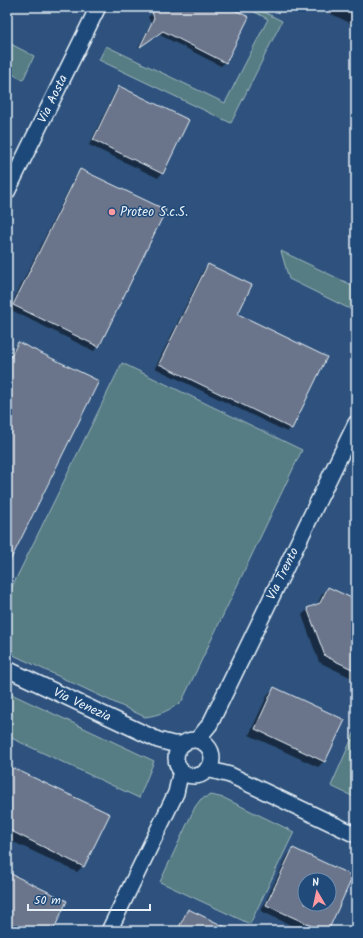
<svg xmlns="http://www.w3.org/2000/svg" width="363" height="938" font-family="Kalam,sans-serif">
  <style>
    .green { fill: #567d83; stroke: #9fb7be }
    .shadow { fill: #0007; fill-rule: evenodd }
    .building { fill: #6b748b; stroke: #e8f1f8; fill-rule: evenodd }
    .lines { fill: none; stroke-linecap: round; stroke-linejoin: round }
    .street-casing { stroke: #e8f1f8; stroke-width: 18 }
    .street { stroke: #1f4a7a; stroke-width: 15 }
    .poi-dot { fill: #ff9aa2; stroke: #1f4a7a; stroke-width: 1.5 }
    .labels { text-anchor: middle; dominant-baseline: central; stroke-width: 3; stroke-linejoin: round; paint-order: stroke }
    .street-label { font-size: 13px; fill: #e8f1f8; stroke: #1f4a7a }
    .poi-label { font-size: 13px; fill: #e8f1f8; stroke: #1f4a7a; text-anchor: start }
  </style>
  <rect width="100%" height="100%" fill="#2e527d"/>
  <filter id="ink" filterUnits="userSpaceOnUse"><feTurbulence type="fractalNoise" baseFrequency=".025" numOctaves="2"/><feDisplacementMap in="SourceGraphic" scale="8" xChannelSelector="R" yChannelSelector="G"/><feConvolveMatrix kernelMatrix="1 2 1 2 8 2 1 2 1" color-interpolation-filters="sRGB"/></filter>
  <g filter="url(#ink)">
    <!-- green -->
    <path class="green" d="M245 7H254L282 21 231 123 99 60 106 46 225 103 268 19Z
      M7 42 34 56 23 80 7 71Z
      M281 251 356 287V312L289 279Z
      M122 363 302 450 182 701C170 710 160 715 145 717L7 652V597Z
      M7 692 154 761 139 798 7 736Z
      M356 729V798L331 786Z
      M211 795 224 798 294 832 250 924 160 882 195 807 201 799Z"/>
    <!-- shadow -->
    <path class="shadow" d="M161 7H227L225 62 221 66 158 34 138 48 151 23 148 17Z
      M317 7H356V26Z
      M119 87 162 173 158 178 89 145 115 92Z
      M81 170 98 346 94 351 9 309 76 175Z
      M208 265 237 314 291 428 287 432 155 368 204 269Z
      M19 343 7 565V362L14 347Z
      M328 588 356 601V680L319 662 302 615 308 609 317 605 322 594Z
      M275 688 324 761 318 767 249 735 268 694Z
      M7 766 83 866 77 872 7 839Z
      M293 849 352 877 326 931H303L261 911 287 856ZM305 880H329V904H305Z
      M7 873 52 931H7Z
      M188 911 231 931H176L184 915Z"/>
    <!-- building -->
    <path class="building" d="M163 7H229L249 17 226 63 163 31 140 47 154 18 152 12Z
      M119 86 189 120 163 174 93 140Z
      M80 169 166 210 99 347 13 305Z
      M208 264 252 285 238 314 327 357 292 429 159 364Z
      M18 342 99 381 7 567V365Z
      M328 587 356 600V671L325 656 307 608 320 603Z
      M274 687 345 720 325 762 255 729Z
      M7 765 110 814 84 867 7 829Z
      M293 848 353 876 328 931H323L266 905ZM305 880H329V904H305Z
      M7 872 67 901 53 931H17L7 926Z
      M188 909 234 931H177Z"/>
    <g class="lines">
      <!-- street casing -->
      <g class="street-casing">
        <path id="street" d="M7 192 98 7
          M7 669 158 740 173 744H183
          M197 740 210 724 356 423
          M176 758a18 18 0 1 1 36 0a18 18 0 1 1-36 0Z
          M207 769 230 775 356 835
          M109 931 176 793 181 770"/>
      </g>
      <!-- street -->
      <use href="#street" class="street"/>
    </g>
  </g>
  <!-- markers -->
  <circle class="poi-dot" cx="112" cy="212" r="4"/>
  <g class="labels">
    <!-- street labels -->
    <g class="street-label">
      <text transform="translate(53 99) rotate(-64)">Via Aosta</text>
      <text transform="translate(283 574) rotate(-64)">Via Trento</text>
      <text transform="translate(82 705) rotate(25)">Via Venezia</text>
    </g>
    <!-- poi labels -->
    <g class="poi-label">
      <text x="120" y="212">Proteo S.c.S.</text>
    </g>
  </g>
  <!-- margin -->
  <rect width="363" height="938" fill="none" stroke="#1f4a7a" stroke-width="24"/>
  <rect x="12" y="12" width="339" height="914" fill="none" stroke="#e8f1f8" stroke-width="1.5" filter="url(#ink)"/>
  <!-- north arrow -->
  <g transform="translate(317 892) rotate(351)"><circle r="19" fill="#1f4a7a" stroke="#6f8dac"/>
  <path d="M0-3L7 15L0 10L-7 15Z" fill="#ff9aa2"/>
  <text y="-6" font-size="11" font-weight="bold" text-anchor="middle" fill="#e8f1f8">N</text>
  </g>
  <!-- scale -->
  <path d="M28 904v6h122v-6" fill="none" stroke="#e8f1f8" stroke-width="2"/>
  <text x="34" y="904" font-size="12" fill="#e8f1f8" stroke="#1f4a7a" stroke-width="3" paint-order="stroke">50 m</text>
</svg>
